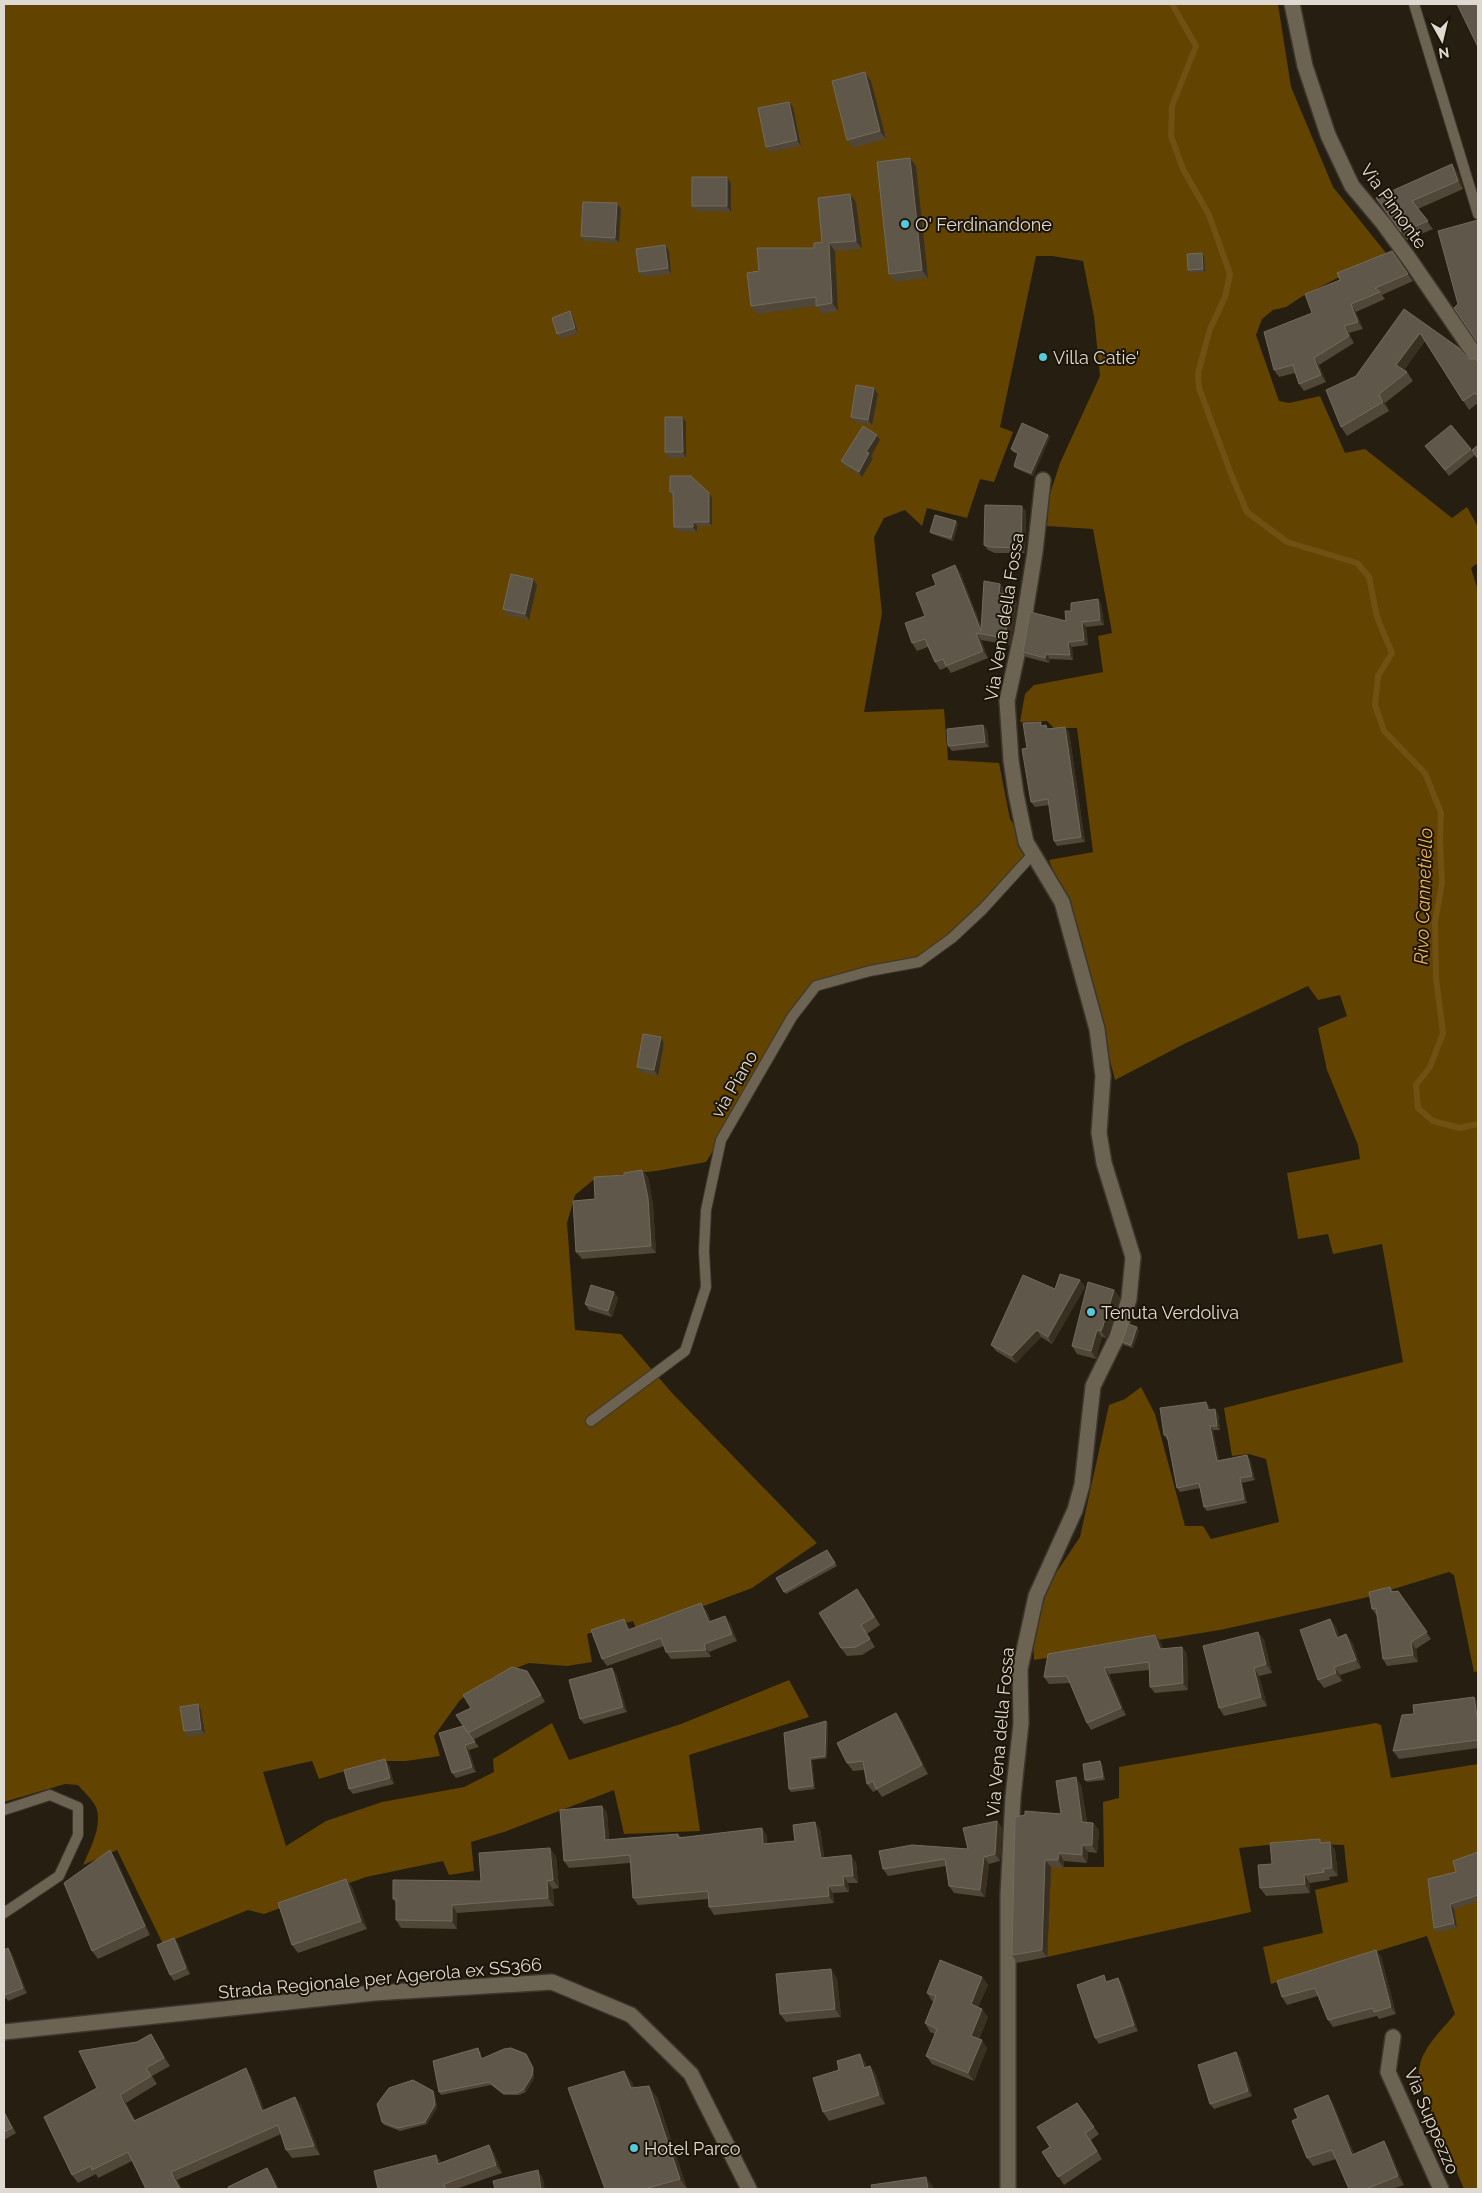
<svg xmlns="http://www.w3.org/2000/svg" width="1482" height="2193" font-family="Raleway,sans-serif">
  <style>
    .forest { fill: #624400 }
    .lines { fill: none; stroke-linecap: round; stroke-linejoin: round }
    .stream { stroke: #705113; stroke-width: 6 }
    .lane-casing { stroke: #3d362e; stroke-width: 12 }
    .street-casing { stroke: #3d362e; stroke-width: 18 }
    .secondary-casing { stroke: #3d362e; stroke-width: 18 }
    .lane { stroke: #6c6353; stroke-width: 10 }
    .street { stroke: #6c6353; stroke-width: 15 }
    .secondary { stroke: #6c6353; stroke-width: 15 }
    .wall { fill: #504738 }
    .shaded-wall { fill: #393021 }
    .building { fill: #5f5749; stroke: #736b5e }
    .poi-dot { fill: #54cadc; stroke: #1c1407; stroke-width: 2 }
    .labels { text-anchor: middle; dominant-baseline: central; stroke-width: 4; stroke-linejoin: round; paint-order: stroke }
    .street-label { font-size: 18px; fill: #dfdad1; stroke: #1c1407 }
    .poi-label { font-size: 18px; fill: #dfdad1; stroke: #1c1407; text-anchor: start }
    .water-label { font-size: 19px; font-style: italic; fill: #f2b84e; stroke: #1c1407 }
  </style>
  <rect width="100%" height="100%" fill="#261e10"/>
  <!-- forest -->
  <path class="forest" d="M4 4H1278L1291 87 1333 187 1386 253 1301 297 1286 307 1273 310 1262 319 1256 335 1279 401 1289 403 1320 396 1345 453 1365 449 1452 518 1467 507 1478 527V563L1471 568 1478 591V1671L1474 1672 1454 1575 1449 1572 1364 1598 1220 1630 1034 1660 1033 1636 1038 1611 1054 1576 1080 1537 1109 1405 1125 1399 1141 1387 1155 1414 1185 1526H1203L1211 1539 1279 1522 1266 1459 1249 1454 1232 1456 1224 1408 1403 1362 1382 1244 1333 1254 1328 1234 1298 1239 1287 1173 1360 1159 1358 1145 1327 1070 1318 1028 1347 1016 1340 995 1318 1000 1308 986 1184 1044 1115 1080 1076 928 1049 860 1093 852 1077 728H1054L1047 721 1020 722 1025 694 1034 685 1103 672 1098 636 1112 633 1093 529 1047 526 1048 500 1060 463 1100 376 1094 316 1083 261 1052 256H1036L1000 427 1013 432 994 482 980 479 967 518 927 508 922 526 905 510 884 518 874 537 882 613 864 712 944 709 948 760 999 763 1010 819 1033 854 992 890 983 909 919 962 816 986 706 1162 656 1171 597 1177 575 1195 567 1223 575 1330 621 1334 672 1393 817 1543 752 1588 637 1631 633 1621 587 1634 592 1662 567 1666 529 1663 493 1677 460 1700 434 1736 440 1756 406 1761H378L319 1779 312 1761 263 1772 286 1846 326 1821 382 1802 464 1787 494 1772 493 1759 552 1723 569 1760 681 1724 789 1680 809 1717 689 1755 700 1831 624 1834 614 1790 504 1832 471 1842 474 1871 449 1875 443 1861 366 1877 264 1914 248 1910 163 1944 117 1850 83 1865C90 1849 103 1826 96 1807 93 1800 83 1791 78 1785L65 1784 4 1802Z
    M1376 1723 1381 1725 1391 1778 1478 1764V2189H1464L1420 2085C1413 2055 1437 2036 1455 2014L1427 1936 1271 1984 1263 1947 1323 1933 1315 1890 1348 1882 1344 1845 1285 1843 1239 1848 1251 1912 1047 1957 1051 1867H1104L1103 1802 1119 1798V1767Z"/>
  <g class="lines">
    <!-- stream -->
    <path class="stream" d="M1172 4 1196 46 1172 106 1171 136 1183 169 1209 215 1230 274 1225 297 1210 329 1198 373 1199 388 1231 474 1247 512 1287 542 1357 563 1369 577 1377 617 1392 653 1378 676 1375 705 1384 731 1425 773 1441 813 1440 842 1442 883 1435 922 1436 978 1443 1033 1430 1067 1416 1085 1418 1108 1433 1121 1460 1128 1478 1124"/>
    <!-- lane casing -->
    <g class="lane-casing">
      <path id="lane" d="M1414 4 1478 214
        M591 1421 685 1351 706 1287 704 1251 706 1210 721 1140 792 1017 816 986 870 971 919 962 952 938 983 909 1033 854
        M4 1810 50 1795 78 1807V1835L59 1876 4 1913"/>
    </g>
    <!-- street casing -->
    <g class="street-casing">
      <path id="street" d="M1292 4 1305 66 1328 135 1352 186 1383 223 1410 260 1478 359
        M1393 2037 1388 2072 1441 2189
        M1008 2189V1895L1013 1797 1021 1723 1020 1669 1036 1596 1075 1510 1082 1485 1093 1386 1117 1337 1129 1299 1133 1257 1104 1163 1099 1133 1103 1076 1097 1029 1062 902 1026 842 1016 794 1011 760 1007 701 1022 632 1035 552 1043 480"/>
    </g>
    <!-- secondary casing -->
    <g class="secondary-casing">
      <path id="secondary" d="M4 2032 374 1993 552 1982 631 2015 691 2074 749 2189"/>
    </g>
    <!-- lane -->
    <use href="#lane" class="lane"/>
    <!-- street -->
    <use href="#street" class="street"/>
    <!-- secondary -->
    <use href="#secondary" class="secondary"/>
  </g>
  <!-- wall -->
  <path class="wall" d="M865 72 871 81 886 139 853 148 847 140Z
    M793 107 801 146 770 152 766 147Z
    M910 158 916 166 928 278 895 282 889 274Z
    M1458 173 1463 189 1418 209 1433 229 1407 240 1376 198Z
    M731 183V212L696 211 692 206Z
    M856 202 862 249 835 251 838 311 822 314 816 306 757 314 751 306 759 271 814 248 822 242Z
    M617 203 621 209 619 243 585 241 581 236Z
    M665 245 669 251 671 274 643 277 639 272Z
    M1392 251 1413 281 1382 295 1385 299 1356 312 1363 329 1349 333 1354 343 1319 365 1326 382 1304 391 1299 384 1295 373 1279 377 1274 370 1312 313 1340 280Z
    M1202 253 1204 256 1205 272 1190 273 1188 270Z
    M1404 309 1468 359 1478 362V403L1469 410 1425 341 1404 370 1407 372 1413 381 1385 403 1389 411 1347 436 1341 427 1356 376Z
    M573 317 578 333 561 339 557 334Z
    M874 388 878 394 872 425 855 422 851 417Z
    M686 422V458H669L665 452Z
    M877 435 880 440 871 456 873 458 862 477 845 466 841 461Z
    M1048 435 1050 437 1033 476 1015 468 1014 466 1018 454 1013 452 1011 449Z
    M1425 446 1471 449 1475 455 1449 476Z
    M670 492 712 498V526H697V532L678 531 674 527 673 497Z
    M1026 511 1025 553H995L988 550 984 545Z
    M956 521 958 524 953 541 932 534 930 532Z
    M960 572 981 626 1000 584 1005 591V594L1017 602 1010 645 981 640 988 658 951 673 947 667 940 670 935 662 928 647 917 651 912 643 925 616 936 585Z
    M537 585 529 620 507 615 503 609Z
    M1098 599 1101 604 1104 625 1086 627 1088 645 1072 647 1073 660 1050 659 1049 663 1026 657 1023 652 1066 621 1071 611Z
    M983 725 987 730 989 747 952 751 948 746Z
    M1044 725 1049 729 1065 727 1069 732 1085 842 1057 846 1054 841 1049 805 1035 807 1031 802 1027 748Z
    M664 1043 658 1076 641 1072 637 1067Z
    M642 1170 648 1177 653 1205 656 1253 582 1259 576 1252 595 1199 624 1175Z
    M1080 1280 1085 1287 1052 1344 1041 1337 1016 1363 996 1351 991 1345 1055 1289Z
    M1114 1290 1120 1298 1108 1334 1106 1338 1102 1337 1096 1359 1077 1354 1072 1346Z
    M614 1292 618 1298 612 1317 589 1310 585 1304Z
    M1139 1330 1133 1348 1124 1345 1122 1342Z
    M1209 1406 1210 1410 1218 1413 1220 1430H1213L1219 1460 1250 1459 1255 1480 1242 1483 1247 1503 1207 1511 1204 1507 1200 1488 1180 1492 1177 1488 1168 1439 1167 1440 1164 1435Z
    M829 1553 837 1566 786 1594 784 1592Z
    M1390 1587 1394 1592 1398 1591 1431 1639 1416 1649 1418 1662 1387 1666 1383 1659 1377 1616 1372 1609Z
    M863 1597 880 1625 867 1634 875 1647 862 1655 847 1656 841 1648Z
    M706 1610 711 1621 730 1623 737 1641 709 1652 711 1657 671 1659 666 1652 664 1646 607 1666 602 1659 629 1626 630 1630Z
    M1330 1619 1336 1627 1339 1637 1352 1642 1361 1668 1340 1675 1342 1681 1324 1688 1318 1680Z
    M1258 1632 1264 1640 1272 1673 1259 1676 1267 1706 1224 1716 1219 1708Z
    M1160 1641 1163 1649 1182 1647 1187 1654 1188 1690 1155 1693 1150 1687 1149 1670 1109 1674 1126 1715 1091 1730 1087 1723 1070 1683 1049 1684 1044 1677Z
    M616 1673 627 1712 584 1724 580 1719Z
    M532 1678 545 1702 473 1740 456 1715Z
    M1474 1697 1478 1703V1748L1399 1759 1393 1751 1414 1714Z
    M198 1704 201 1710 205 1734 188 1737 184 1731Z
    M896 1713 902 1721 928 1774 882 1797 877 1790 873 1792 867 1784 864 1770 853 1771 847 1763Z
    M826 1721 828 1724 827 1758 812 1760 815 1789 791 1792 789 1789Z
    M463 1726 479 1747 469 1750 476 1772 456 1778 452 1773Z
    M1100 1761 1102 1764 1105 1780 1087 1782 1085 1780Z
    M389 1765 394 1784 353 1794 349 1789Z
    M1081 1785 1087 1822 1093 1823 1099 1830 1097 1853 1088 1852 1087 1863 1064 1861V1868L1051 1867 1047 1957 1017 1963 1012 1955 1061 1814Z
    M602 1806 607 1813 609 1840 678 1834 681 1837 767 1835V1844L795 1841 820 1829 824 1858 856 1862 858 1883H848L849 1892 833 1893 834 1903 714 1915 709 1907V1899L638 1905 633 1898 630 1863 569 1868 564 1861Z
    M997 1821 1002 1828 1000 1861 989 1864 985 1897 954 1893 949 1886 946 1866 888 1876 883 1869 968 1849Z
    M1320 1839 1322 1842H1330L1335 1850 1338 1876 1329 1877 1330 1880 1310 1883V1893L1266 1896 1260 1888 1272 1864Z
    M1478 1852V1901L1454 1909 1457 1928 1437 1932 1434 1928 1456 1872Z
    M556 1856 559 1888 553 1889 554 1906 457 1913V1929L401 1928 396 1920V1903L393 1899 481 1881Z
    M116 1859 150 1935 98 1959 92 1951Z
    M346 1879 352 1887 367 1929 298 1953 292 1945Z
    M174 1938 178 1943 190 1974 174 1981 170 1975Z
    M8 1948 12 1954 27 1993 8 2001 6 1998 4 1999V1950Z
    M1376 1950 1381 1957 1396 2014 1379 2019 1377 2016 1333 2027 1328 2020 1318 1996 1287 2005 1282 1997Z
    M982 1977 988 1985 978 2007 988 2017 979 2039 987 2048 974 2081 932 2064 926 2056 935 2034 930 2032 925 2023 934 2001H932L927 1993Z
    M837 1978 841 2017 786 2022 780 2014Z
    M1118 1978 1122 1984 1138 2031 1099 2044 1095 2038 1108 1982Z
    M156 2042 170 2066 152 2076 157 2084 126 2103 135 2120 251 2076 264 2110 301 2105 320 2155 292 2158 286 2150 281 2134 177 2180 182 2189H146L132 2161 98 2178 96 2174 78 2183 72 2175 97 2088Z
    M480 2051 482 2059 527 2057 534 2071V2078L526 2092 519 2095H504L491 2085 441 2095 439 2092Z
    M1236 2052 1240 2058 1252 2096 1214 2109 1210 2104Z
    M865 2062 867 2068 870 2066 876 2075 885 2104 829 2121 823 2112Z
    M632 2082 634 2088 657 2097 687 2189H605Z
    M435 2094 437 2108 427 2124 400 2131 384 2125 382 2122Z
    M1077 2103 1099 2134 1091 2140 1102 2159 1064 2185 1042 2152 1050 2147Z
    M1333 2103 1354 2154 1389 2149 1404 2185 1392 2189H1349L1336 2159 1313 2166 1307 2158Z
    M4 2111 16 2133 4 2140Z
    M489 2145 494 2153 502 2173 456 2189H378L441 2163Z"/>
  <!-- shaded-wall -->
  <path class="shaded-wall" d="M865 72 871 81 886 139 880 131Z
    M789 102 793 107 801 146 797 140Z
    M910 158 916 166 928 278 922 270Z
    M1452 164 1458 173 1463 189 1458 181Z
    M727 177 731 183V212L727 206Z
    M850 194 856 202 862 249 856 241Z
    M617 203 621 209 619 243 615 238Z
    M829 243 835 251 838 311 832 303Z
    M665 245 669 251 671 274 668 268Z
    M1202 253 1204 256 1205 272 1203 269Z
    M1351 304 1356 312 1363 329 1358 322Z
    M570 311 573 317 578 333 575 328Z
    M1344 326 1349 333 1354 343 1349 336Z
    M1420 333 1425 341 1402 373 1396 365Z
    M1314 358 1319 365 1326 382 1321 375Z
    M874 388 878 394 872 425 868 420Z
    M1379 394 1385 403 1389 411 1383 402Z
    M682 417 686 422V458L683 452Z
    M877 435 880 440 871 456 873 458 862 477 859 472 866 452Z
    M1048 435 1050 437 1033 476 1031 473Z
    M709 493 712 498V526L709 522Z
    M1022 506 1026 511 1025 553 1021 548Z
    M956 521 958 524 953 541 951 538Z
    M693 522 697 526V532L693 527Z
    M955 565 960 572 984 635 981 631Z
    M533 579 537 585 529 620 525 614Z
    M1000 584 1005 591 1004 600 999 593Z
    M1012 595 1017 602 1010 645 1005 638Z
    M1098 599 1101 604 1104 625 1100 620Z
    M1082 622 1086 627 1088 645 1084 640Z
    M976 633 981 640 988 658 983 651Z
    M1068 642 1072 647 1073 660 1070 655Z
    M1046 654 1050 659 1049 663 1045 658Z
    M983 725 987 730 989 747 985 742Z
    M1065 727 1069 732 1085 842 1081 837Z
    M661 1037 664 1043 658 1076 654 1070Z
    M642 1170 648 1177 653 1205 656 1253 651 1246Z
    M1080 1280 1085 1287 1052 1344 1048 1337Z
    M1114 1290 1120 1298 1108 1334 1106 1338 1101 1331Z
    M614 1292 618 1298 612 1317 608 1311Z
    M1137 1327 1139 1330 1133 1348 1131 1345Z
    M1037 1330 1041 1337 1016 1363 1012 1356Z
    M1097 1330 1102 1337 1096 1359 1091 1351Z
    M1206 1402 1209 1406 1210 1414 1208 1410Z
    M1215 1409 1218 1413 1220 1430 1217 1426Z
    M1210 1426 1213 1430 1220 1465 1217 1461Z
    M1247 1455 1250 1459 1255 1480 1252 1476Z
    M1240 1478 1242 1483 1247 1503 1244 1499Z
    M701 1603 706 1610 714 1629 709 1622Z
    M725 1616 730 1623 737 1641 732 1634Z
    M624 1619 629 1626 633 1638 628 1630Z
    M1330 1619 1336 1627 1343 1646 1337 1638Z
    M1258 1632 1264 1640 1272 1673 1266 1664Z
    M1346 1634 1352 1642 1361 1668 1356 1660Z
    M1155 1635 1160 1641 1165 1656 1160 1649Z
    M1411 1642 1416 1649 1418 1662 1413 1655Z
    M704 1644 709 1652 711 1657 706 1650Z
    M1182 1647 1187 1654 1188 1690 1183 1683Z
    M1334 1667 1340 1675 1342 1681 1336 1673Z
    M612 1668 616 1673 627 1712 623 1707Z
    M1104 1668 1109 1674 1126 1715 1121 1708Z
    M1254 1668 1259 1676 1267 1706 1261 1697Z
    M1474 1697 1478 1703V1723Z
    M198 1704 201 1710 205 1734 201 1729Z
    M896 1713 902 1721 928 1774 922 1765Z
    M826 1721 828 1724 827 1758 825 1756Z
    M465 1745 469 1750 476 1772 472 1767Z
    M810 1758 812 1760 815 1789 813 1786Z
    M385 1759 389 1765 394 1784 390 1778Z
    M1100 1761 1102 1764 1105 1780 1103 1777Z
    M1076 1777 1081 1785 1088 1830 1082 1822Z
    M602 1806 607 1813 610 1847 605 1840Z
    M997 1821 1002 1828 1000 1861 995 1854Z
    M815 1822 820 1829 826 1866 821 1858Z
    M1093 1823 1099 1830 1097 1853 1092 1845Z
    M762 1828 767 1835 768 1851 763 1844Z
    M1330 1842 1335 1850 1338 1876 1332 1868Z
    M1082 1845 1088 1852 1087 1863 1082 1855Z
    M550 1848 556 1856 559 1888 553 1880Z
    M110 1850 116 1859 150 1935 145 1926Z
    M1059 1853 1064 1861V1868L1058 1860Z
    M851 1855 856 1862 858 1883 853 1876Z
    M984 1857 989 1864 985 1897 980 1890Z
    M1045 1860 1051 1867 1047 1957 1042 1950Z
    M1304 1875 1310 1883V1893L1305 1884Z
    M843 1876 848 1883 849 1892 844 1885Z
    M346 1879 352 1887 367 1929 361 1921Z
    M547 1881 553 1889 554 1906 548 1898Z
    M828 1886 833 1893 834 1903 829 1896Z
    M1450 1904 1454 1909 1457 1928 1454 1923Z
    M452 1905 457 1913V1929L452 1921Z
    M174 1938 178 1943 190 1974 186 1968Z
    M8 1948 12 1954 27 1993 23 1988Z
    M1376 1950 1381 1957 1396 2014 1391 2007Z
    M831 1969 837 1978 841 2017 835 2009Z
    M982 1977 988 1985 976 2012 971 2004Z
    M1118 1978 1122 1984 1138 2031 1134 2025Z
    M982 2009 988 2017 977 2044 971 2036Z
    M151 2034 156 2042 170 2066 164 2058Z
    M982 2040 987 2048 974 2081 968 2073Z
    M1236 2052 1240 2058 1252 2096 1248 2091Z
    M526 2054 534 2071V2078L526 2092 524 2089Z
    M860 2054 865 2062 870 2077 864 2068Z
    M870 2066 876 2075 885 2104 879 2095Z
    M246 2068 251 2076 268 2119 262 2111Z
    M624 2071 632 2082 639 2099 631 2088Z
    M649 2086 657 2097 687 2189 680 2179Z
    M433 2091 435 2094 437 2108 427 2124 425 2122Z
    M120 2095 126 2103 139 2129 134 2121Z
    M1328 2095 1333 2103 1357 2163 1352 2155Z
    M295 2097 301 2105 320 2155 314 2146Z
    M1384 2141 1389 2149 1404 2185 1398 2176Z
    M489 2145 494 2153 502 2173 496 2165Z
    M436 2155 442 2163 438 2164Z
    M267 2168 273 2176 279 2189H277Z
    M538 2170 543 2178 545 2189H541Z
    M171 2172 177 2180 182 2189H180Z
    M926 2177 933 2187V2189H928Z"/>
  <!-- building -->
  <path class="building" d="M1457 4H1478V47Z
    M865 72 880 131 847 140 832 81Z
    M789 102 797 140 766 147 758 108Z
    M910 158 922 270 889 274 877 162Z
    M1452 164 1458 181 1412 201 1428 221 1401 232 1376 198Z
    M692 177H727V206H692Z
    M850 194 856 241 829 243 832 303 816 306V297L751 306 747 273 759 271 757 248H814V243L822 242 818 198Z
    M583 202 617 203 615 238 581 236Z
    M1478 220V343L1454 308 1458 304 1438 231Z
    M665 245 668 268 639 272 636 249Z
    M1392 251 1408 274 1375 288 1380 292 1351 304 1358 322 1344 326 1349 336 1314 358 1321 375 1299 384 1293 365 1274 370 1264 332 1312 313 1305 294 1340 280 1337 273Z
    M1202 253 1203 269 1188 270 1187 254Z
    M1404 309 1459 348 1468 359H1475L1478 362V396L1475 393 1463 401 1420 333 1396 365 1407 372 1379 394 1383 402 1341 427 1326 390 1356 376Z
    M570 311 575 328 557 334 552 318Z
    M856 385 874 388 868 420 851 417Z
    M665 417H682L683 452H665Z
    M1022 423 1048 435 1031 473 1014 466 1018 453 1011 449Z
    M1451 425 1471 449 1445 470 1425 446Z
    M863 426 877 435 866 452 869 453 859 472 841 461Z
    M1478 445V459L1472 450Z
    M670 476H691L709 493V522H693V527H674L673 492H670Z
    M985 505 1022 506 1021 548 991 547 984 545Z
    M935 515 956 521 951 538 930 532Z
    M955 565 981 631 984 581 1000 584 999 593 1012 595 1005 638 976 633 983 651 946 666 943 659 935 662 925 639 912 643 905 623 925 616 916 593 936 585 932 575Z
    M511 574 533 579 525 614 503 609Z
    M1098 599 1100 620 1082 622 1084 640 1068 642 1070 655 1046 654 1045 658 1023 652 1030 612 1066 621 1065 611H1071V603Z
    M1041 722V726L1046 725 1047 729 1065 727 1081 837 1054 841 1048 799 1031 802 1022 749 1027 748 1023 723Z
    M983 725 985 742 948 746 947 729Z
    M643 1034 661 1037 654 1070 637 1067Z
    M642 1170 648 1198 651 1246 576 1252 573 1201 595 1199 594 1177 624 1175V1173Z
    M1060 1274 1080 1280 1048 1337 1037 1330 1012 1356 991 1345 1023 1275 1055 1289Z
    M1088 1282 1114 1290 1103 1326 1101 1331 1097 1330 1091 1351 1072 1346Z
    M591 1285 614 1292 608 1311 585 1304Z
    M1128 1324 1137 1327 1131 1345 1122 1342Z
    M1206 1402 1208 1410 1215 1409 1217 1426H1210L1217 1461 1247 1455 1252 1476 1240 1478 1244 1499 1204 1507 1199 1483 1177 1488 1167 1435H1164L1160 1408Z
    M827 1550 835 1563 784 1592 776 1578Z
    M1390 1587 1391 1592 1398 1591 1427 1632 1411 1642 1413 1655 1383 1659 1376 1608 1372 1609 1369 1592Z
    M857 1589 874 1617 861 1625 870 1639 856 1647 841 1648 819 1613Z
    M701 1603 709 1622 725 1616 732 1634 704 1644 706 1650 666 1652 661 1638 602 1659 591 1630 624 1619 628 1630Z
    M1330 1619 1337 1638 1346 1634 1356 1660 1334 1667 1336 1673 1318 1680 1300 1630Z
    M1258 1632 1266 1664 1254 1668 1261 1697 1219 1708 1203 1646Z
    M1155 1635 1160 1649 1182 1647 1183 1683 1150 1687 1149 1662 1104 1668 1121 1708 1087 1723 1067 1676 1044 1677 1048 1654Z
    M512 1667 527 1671 541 1695 468 1733 456 1715 471 1708 463 1695Z
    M612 1668 623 1707 580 1719 569 1680Z
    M1474 1697 1478 1723V1740L1393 1751 1402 1715 1414 1714 1413 1705Z
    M198 1704 201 1729 184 1731 180 1707Z
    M896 1713 922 1765 876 1789 873 1781 867 1784 863 1761 847 1763 837 1743Z
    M826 1721 825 1756 810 1758 813 1786 789 1789 784 1733Z
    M463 1726 475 1742 465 1745 472 1767 452 1773 439 1733Z
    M385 1759 390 1778 349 1789 344 1770Z
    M1100 1761 1103 1777 1085 1780 1083 1764Z
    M1076 1777 1082 1822 1093 1823 1092 1845H1082V1855L1059 1853 1058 1860H1045L1042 1950 1012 1955 1015 1817 1025 1815V1811L1061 1814 1056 1781Z
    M602 1806 605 1840 678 1834V1838L762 1828 763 1844 795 1841 793 1825 815 1822 821 1858 851 1855 853 1876H843L844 1885 828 1886 829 1896 709 1907 708 1891 633 1898 630 1855 564 1861 560 1810Z
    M997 1821 995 1854 984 1857 980 1890 949 1886 945 1859 883 1869 879 1851 912 1845 968 1849 963 1828Z
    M1320 1839V1843L1330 1842 1332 1868 1323 1869 1324 1872 1304 1875 1305 1884 1260 1888 1258 1865 1272 1864 1270 1843Z
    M550 1848 553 1880 547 1881 548 1898 452 1905V1921L396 1920V1898L393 1899V1880L481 1881 479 1853Z
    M110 1850 145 1926 92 1951 64 1883Z
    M1478 1852V1895L1450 1904 1454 1923 1434 1928 1428 1879 1456 1872 1453 1861Z
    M346 1879 361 1921 292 1945 278 1903Z
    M174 1938 186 1968 170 1975 157 1945Z
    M8 1948 23 1988 4 1995V1950Z
    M1376 1950 1391 2007 1374 2012 1373 2008 1328 2020 1315 1988 1282 1997 1277 1981Z
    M940 1960 982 1977 971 2004 982 2009 971 2036 982 2040 968 2073 926 2056 937 2029 925 2023 936 1996 927 1993Z
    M831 1969 835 2009 780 2014 776 1974Z
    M1104 1975 1106 1982 1118 1978 1134 2025 1095 2038 1077 1985Z
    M151 2034 164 2058 146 2068 151 2076 120 2095 134 2121 246 2068 262 2111 295 2097 314 2146 286 2150 278 2125 171 2172 180 2189H146L128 2152 92 2170 91 2166 72 2175 44 2117 97 2088 79 2051 137 2042Z
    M478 2048 481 2059 504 2049 511 2048 526 2054 533 2068 532 2076 524 2089 517 2093H503L489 2082 439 2092 433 2061Z
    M1236 2052 1248 2091 1210 2104 1198 2065Z
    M860 2054 864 2068 870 2066 879 2095 823 2112 813 2078 839 2070 837 2061Z
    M624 2071 631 2088 649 2086 680 2179 644 2189H605L568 2088Z
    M413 2080 433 2091 435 2105 425 2122 398 2128 382 2122 377 2104 389 2088Z
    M1328 2095 1352 2155 1384 2141 1398 2176 1366 2189H1349L1332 2150 1307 2158 1292 2121 1298 2118 1294 2109Z
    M1077 2103 1094 2127 1085 2133 1097 2151 1058 2177 1042 2152 1050 2147 1037 2127Z
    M4 2112 12 2128 4 2132Z
    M489 2145 496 2165 444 2184 445 2189H378L374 2171 436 2155 438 2164Z
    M267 2168 277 2189H229L228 2187Z
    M538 2170 541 2189H495L493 2181Z
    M926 2177 928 2189H872L871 2185Z"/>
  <!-- markers -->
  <g class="poi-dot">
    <circle cx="905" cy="224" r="5"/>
    <circle cx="1043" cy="357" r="5"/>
    <circle cx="1091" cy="1312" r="5"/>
    <circle cx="634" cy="2148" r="5"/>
  </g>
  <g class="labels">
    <!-- street labels -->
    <g class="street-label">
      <text transform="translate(1394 206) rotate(54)">Via Pimonte</text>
      <text transform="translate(1004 617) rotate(-81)">Via Vena della Fossa</text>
      <text transform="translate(734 1084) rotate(-60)">via Piano</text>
      <text transform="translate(1000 1732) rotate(-85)">Via Vena della Fossa</text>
      <text transform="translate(380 1978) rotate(-5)">Strada Regionale per Agerola ex SS366</text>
      <text transform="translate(1432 2121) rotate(67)">Via Suppezzo</text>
    </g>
    <!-- poi labels -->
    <g class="poi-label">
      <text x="915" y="224">O' Ferdinandone</text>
      <text x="1053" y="357">Villa Catie'</text>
      <text x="1101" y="1312">Tenuta Verdoliva</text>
      <text x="644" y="2148">Hotel Parco</text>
    </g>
    <!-- water labels -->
    <g class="water-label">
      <text transform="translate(1423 896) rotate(-88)">Rivo Cannetiello</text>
    </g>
  </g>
  <!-- border -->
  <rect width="1482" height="2193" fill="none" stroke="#dfdad1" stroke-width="10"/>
  <!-- north arrow -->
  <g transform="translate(1442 40) rotate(172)" stroke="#1c1407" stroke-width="4" paint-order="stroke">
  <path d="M0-4L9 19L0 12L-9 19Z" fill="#dfdad1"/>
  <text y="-8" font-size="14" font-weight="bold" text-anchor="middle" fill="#dfdad1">N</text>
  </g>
</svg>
